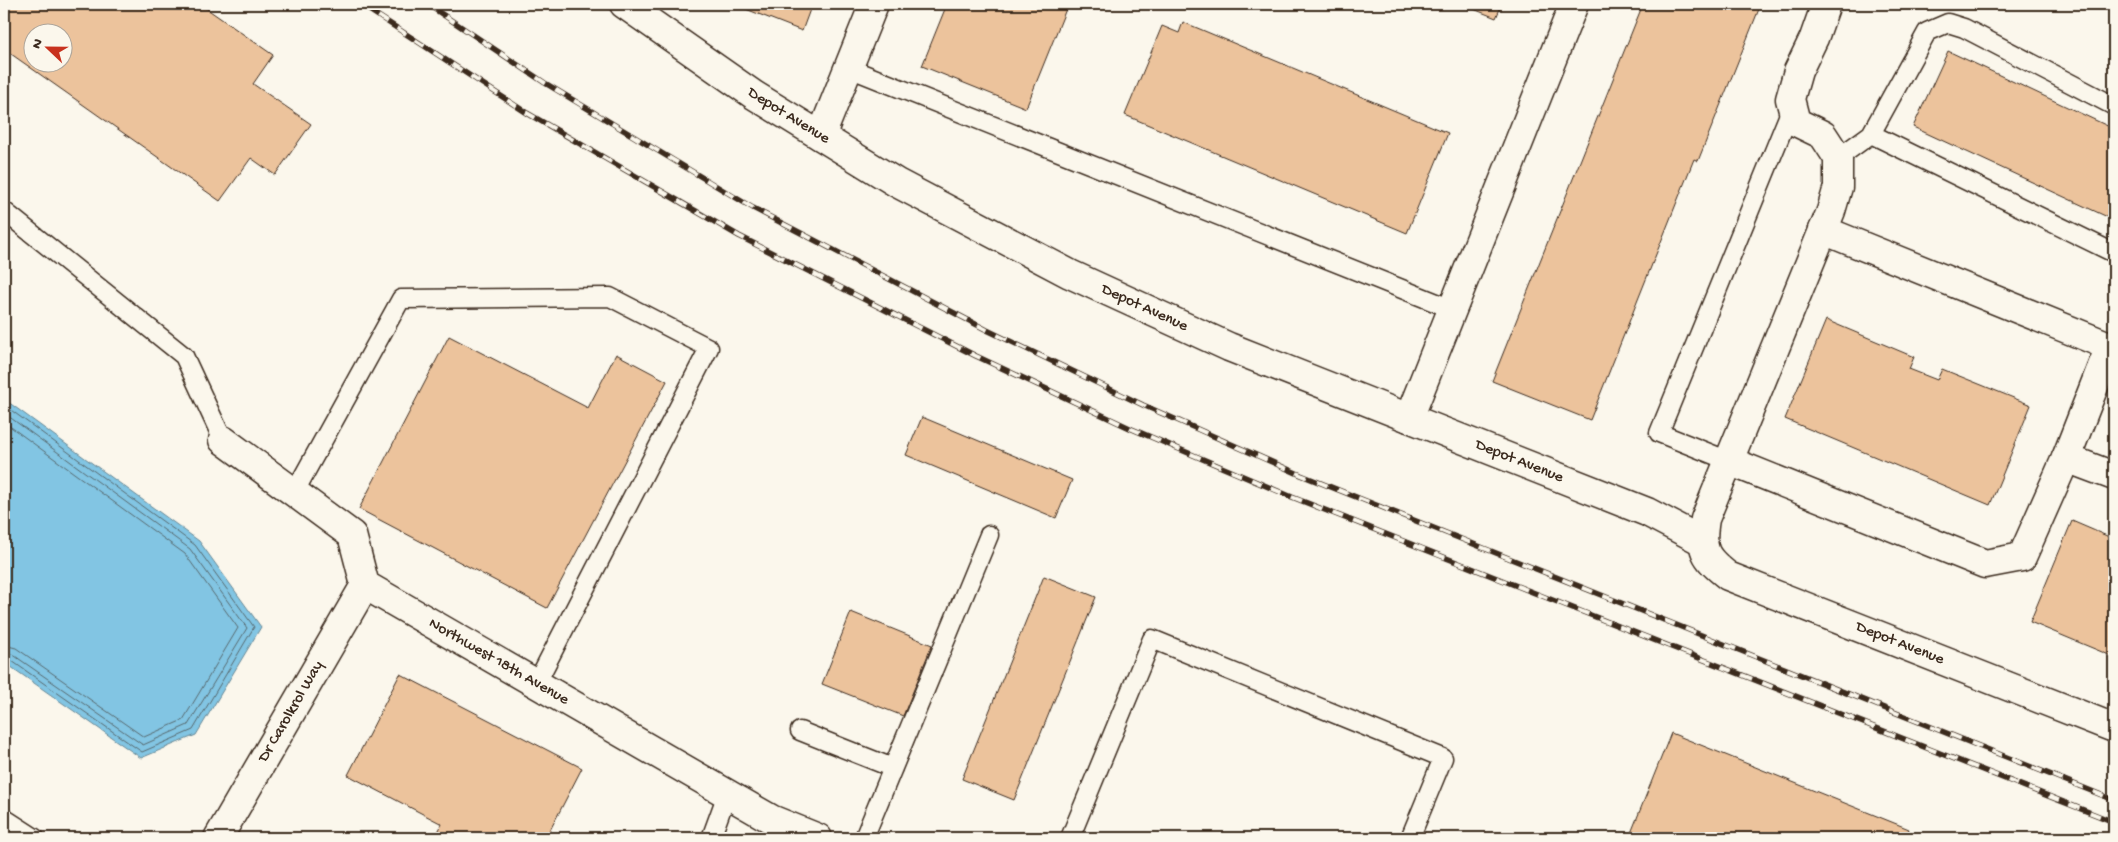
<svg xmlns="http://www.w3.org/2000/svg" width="2118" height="842" font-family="'Gochi Hand',sans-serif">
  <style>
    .water { fill: #82c5e3; stroke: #668794 }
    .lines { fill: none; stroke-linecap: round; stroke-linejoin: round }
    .shore { stroke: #57686d; stroke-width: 1 }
    .building { fill: #ecc39c; stroke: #3b2a1e; fill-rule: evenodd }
    .service-casing { stroke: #3b2a1e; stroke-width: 21 }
    .minor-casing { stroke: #3b2a1e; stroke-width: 31 }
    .service { stroke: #fbf7ec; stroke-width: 18 }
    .minor { stroke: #fbf7ec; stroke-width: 28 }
    .rail-casing { stroke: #3b2a1e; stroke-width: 5.5 }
    .rail { stroke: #fbf7ec; stroke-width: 4; stroke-dasharray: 11; stroke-linecap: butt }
    .labels { text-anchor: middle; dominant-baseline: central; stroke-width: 4; stroke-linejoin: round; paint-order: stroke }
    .street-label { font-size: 16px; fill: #3b2a1e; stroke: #fbf7ec }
  </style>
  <rect width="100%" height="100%" fill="#fbf7ec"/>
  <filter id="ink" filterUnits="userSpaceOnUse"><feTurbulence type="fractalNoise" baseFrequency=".02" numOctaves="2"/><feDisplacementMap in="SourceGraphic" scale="10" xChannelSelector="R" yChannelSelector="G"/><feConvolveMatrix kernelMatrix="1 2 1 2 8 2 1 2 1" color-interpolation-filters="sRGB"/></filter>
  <g filter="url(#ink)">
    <!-- water -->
    <path class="water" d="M4 399 199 541 261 627 196 735 141 758 4 662Z"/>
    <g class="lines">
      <!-- shore -->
      <path class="shore" d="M4 405 195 545 254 627 193 730 142 752 9 659 4 658
        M4 413 190 549 247 628 188 725 143 745 12 654 4 652
        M4 422 185 554 238 628 183 720 144 737 16 648 4 645"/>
    </g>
    <!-- building -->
    <path class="building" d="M4 4H200L273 55 253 84 311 124 275 175 251 158 220 201 4 49ZM32 32H62V62H32Z
      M733 4H812L802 31Z
      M947 4H1068L1026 108 922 66Z
      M1461 4H1502L1496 18Z
      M1643 4H1761L1698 161 1694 159 1590 420 1492 381Z
      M1183 22 1448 133 1407 233 1125 115 1162 26 1179 33Z
      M1948 51 2114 129V220L1913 127Z
      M1826 320 1914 357 1909 369 1937 380 1942 369 2031 405 1990 505 1785 419Z
      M449 336 588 408 616 354 667 381 547 608 359 509Z
      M922 417 1072 480 1056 518 906 455Z
      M2072 521 2114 539V657L2030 622Z
      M1044 576 1096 597 1014 800 962 779Z
      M851 612 932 645 903 716 822 684Z
      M400 674 582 768 546 838H435L442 824 348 775Z
      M1671 733 1909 829 1906 838H1629Z"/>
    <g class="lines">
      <!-- service casing -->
      <g class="service-casing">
        <path id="service" d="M849 68 1452 309
          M1871 134 2114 253
          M1838 158 1871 134 1927 32 1948 23 1964 28 2114 106
          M4 211 184 356 223 440
          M1729 461 1659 433 1792 107
          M294 493 401 299 610 297 709 348 536 684
          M800 731 893 768
          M4 818 35 838
          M711 838 727 794
          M864 838 989 535
          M1070 838 1152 639 1443 758 1410 838"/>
      </g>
      <!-- minor casing -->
      <g class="minor-casing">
        <g id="minor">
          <path id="s1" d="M624 4 754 95 897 183 1070 274 1229 347 1647 512 1702 541"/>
          <path id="s2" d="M1826 4 1814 38 1798 71 1790 99 1796 122 1823 135 1838 158V187L1831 211 1705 519C1700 550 1704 557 1728 576L2114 728"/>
          <path d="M821 136 874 4"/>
          <path d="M1823 230 2114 348"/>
          <path d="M1409 418 1574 4"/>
          <path id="s3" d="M223 440 352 535 365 585 771 819 818 838"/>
          <path d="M2066 458 2110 346"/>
          <path d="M1729 461 1985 564 2022 557 2066 458 2114 476"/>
          <path id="s4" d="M218 838 365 585"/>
        </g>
      </g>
      <!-- service -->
      <use href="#service" class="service"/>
      <!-- minor -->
      <use href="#minor" class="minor"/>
      <!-- rail casing -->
      <g class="rail-casing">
        <path id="rail" d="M360 4 527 113 739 236 976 356 1132 429 1292 497 2114 822
          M427 4 545 83 753 208 987 330 1143 405 1301 475 2114 800"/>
      </g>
      <!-- rail -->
      <use href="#rail" class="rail"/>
    </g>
  </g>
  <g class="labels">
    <!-- street labels -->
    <g class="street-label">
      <text stroke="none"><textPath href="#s1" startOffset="199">Depot Avenue</textPath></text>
      <text stroke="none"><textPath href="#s1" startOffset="604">Depot Avenue</textPath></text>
      <text stroke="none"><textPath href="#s1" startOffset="1009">Depot Avenue</textPath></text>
      <text stroke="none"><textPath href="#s2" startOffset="821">Depot Avenue</textPath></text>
      <text stroke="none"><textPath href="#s3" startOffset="366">Northwest 18th Avenue</textPath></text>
      <text stroke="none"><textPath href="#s4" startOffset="146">Dr Carolkrol Way</textPath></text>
    </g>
  </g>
  <!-- margin -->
  <rect width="2118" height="842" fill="none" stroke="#fbf7ec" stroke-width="20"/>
  <rect x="10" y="10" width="2098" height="822" fill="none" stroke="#3b2a1e" stroke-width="2" filter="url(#ink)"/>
  <!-- north arrow -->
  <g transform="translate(48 48) rotate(292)"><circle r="24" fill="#fbf7ec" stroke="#aea59a"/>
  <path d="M0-4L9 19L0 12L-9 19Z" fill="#c8321e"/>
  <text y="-8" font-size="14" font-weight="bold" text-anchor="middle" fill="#3b2a1e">N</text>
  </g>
</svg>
